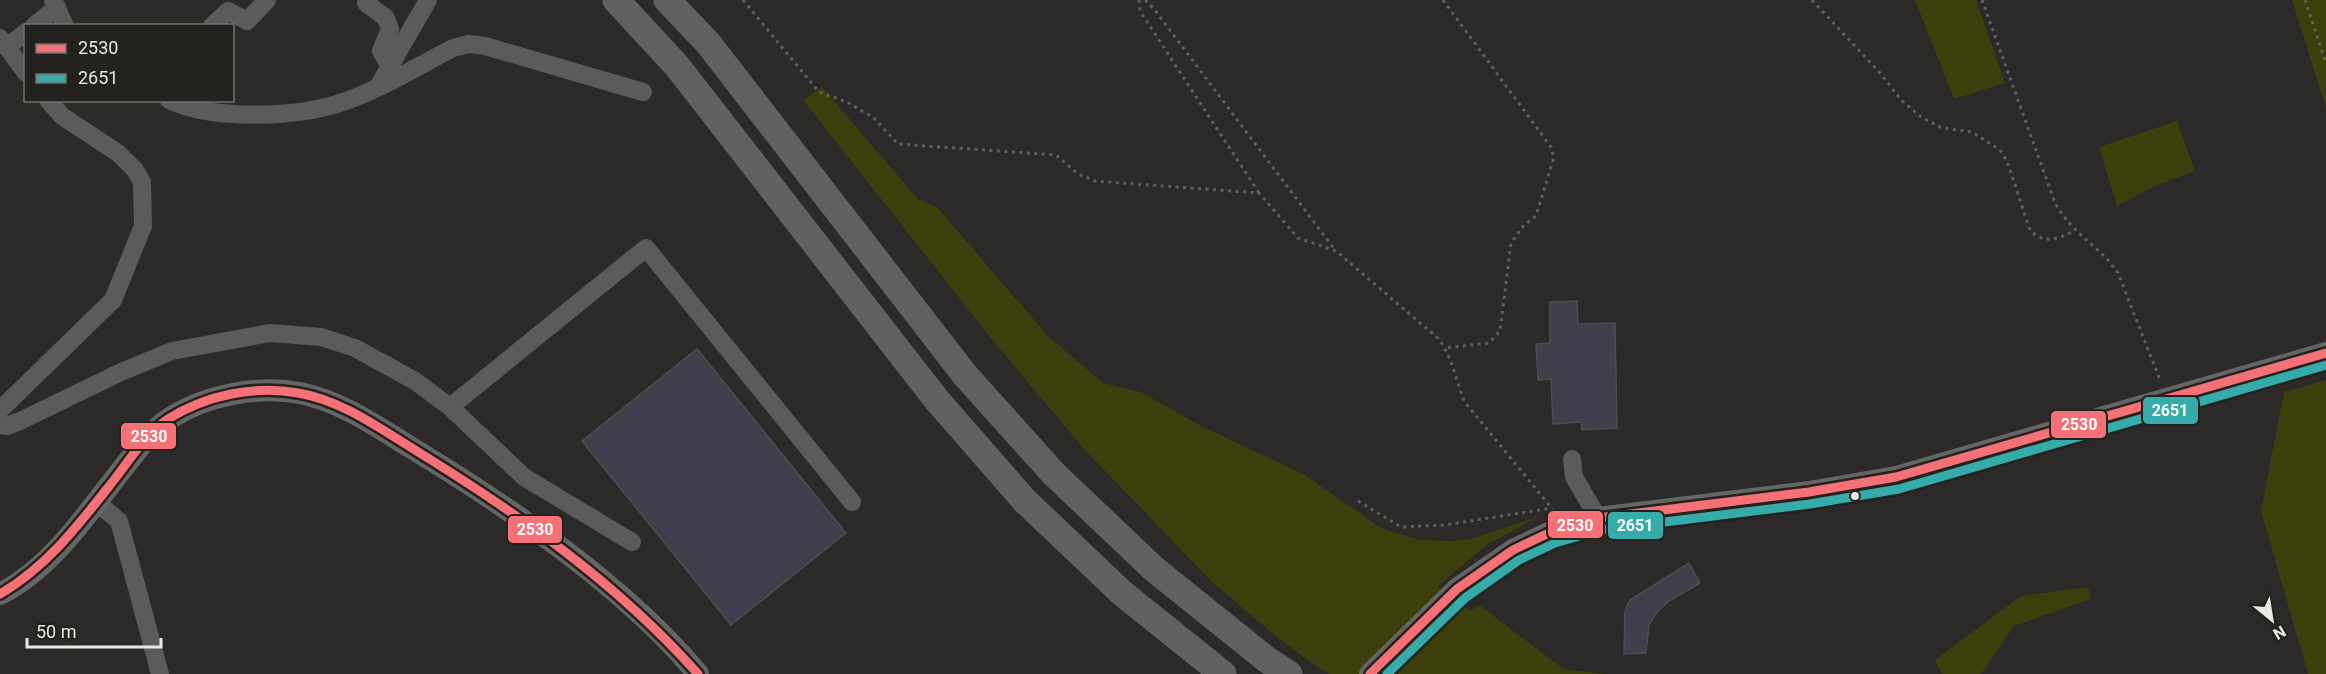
<svg xmlns="http://www.w3.org/2000/svg" width="2326" height="674" font-family="Roboto,sans-serif">
  <style>
    .green { fill: #3c3e0b }
    .building { fill: #433e4b; stroke: #4e4d4d; stroke-width: 1.5 }
    .lines { fill: none; stroke-linecap: round; stroke-linejoin: round }
    .path { stroke: #5f605f; stroke-width: 3; stroke-dasharray: 3 4.5; stroke-linecap: butt }
    .minor { stroke: #5b5b5c; stroke-width: 18 }
    .major { stroke: #646565; stroke-width: 22 }
    .highway { stroke: #616162; stroke-width: 27 }
    .bus-1-casing { stroke: #23221e; stroke-width: 14 }
    .bus-2-casing { stroke: #23221e; stroke-width: 14 }
    .bus-1 { stroke: #f67175; stroke-width: 9 }
    .bus-2 { stroke: #35acaa; stroke-width: 9 }
    .bus-dot { fill: #e8e8e5; stroke: #23221e; stroke-width: 2 }
    .line-badge { stroke: #23221e; stroke-width: 2 }
    .badge-label { font-size: 16px; text-anchor: middle; font-weight: bold; fill: #fff }
  </style>
  <rect width="100%" height="100%" fill="#2b2a28"/>
  <!-- green -->
  <path class="green" d="M1915 0H1976L2005 83 1954 99Z
    M2292 0H2326V108Z
    M822 87 918 199 937 207 1048 336 1103 383 1141 392 1201 426 1305 475 1381 528 1419 540 1454 541 1471 539 1540 516 1488 544 1438 586 1471 611 1479 605 1564 669 1604 674H1329L1313 664 1278 638 1211 581 1084 449 994 342 803 100Z
    M2177 121 2195 171 2157 185 2117 206 2099 147Z
    M2326 380V674H2308L2261 511 2284 392Z
    M2088 587 2091 599 2014 626 1981 674H1942L1935 660 2021 596Z"/>
  <!-- building -->
  <path class="building" d="M1577 301 1578 324 1615 323 1617 428 1582 430 1581 422 1553 424 1551 379 1538 380 1536 344 1550 343V302Z
    M697 349 846 533 731 625 582 441Z
    M1689 563 1700 583 1669 601 1657 612 1649 625 1646 653 1624 654 1625 611 1630 600Z"/>
  <g class="lines">
    <!-- path -->
    <path class="path" d="M743 0 819 92 847 102 874 118 898 144 1056 155 1078 174 1095 181 1259 193 1298 238 1336 251 1440 340 1450 359 1464 401 1554 511
      M1139 0 1140 11 1259 193
      M1145 0 1154 9 1335 250
      M1443 0 1551 147 1554 157 1536 216 1524 225 1511 243 1500 331 1489 343 1444 348
      M1812 0 1881 74 1900 99 1921 117 1942 128 1972 132 2000 150 2007 161 2030 230C2045 245 2057 239 2074 231
      M1982 0 2055 203C2073 235 2099 245 2118 273L2160 380
      M2305 0 2326 63
      M1358 501 1401 527 1445 525 1552 508"/>
    <!-- minor -->
    <path class="minor" d="M53 0 65 26
      M366 3 386 18 390 29 381 51 389 65
      M34 26 57 7
      M212 26 228 11 247 21 267 0
      M0 38 26 73
      M7 47 26 32
      M378 87 428 0
      M169 100C215 121 298 118 346 101 383 88 418 66 453 48L469 44 485 46 643 92
      M450 407 646 248 852 502
      M0 410 113 300 143 226 142 182 135 170 118 153 62 116 48 100
      M0 425 7 426 20 421 121 372 172 351 270 333 321 337 355 348 415 381 450 407 524 477 632 542
      M1572 459 1574 477 1598 518
      M96 502 119 521 160 674"/>
    <!-- major -->
    <path class="major" d="M0 594C52 568 88 512 123 468 137 451 150 431 169 419 205 395 259 385 300 393 340 401 376 426 410 447 506 505 627 588 698 674
      M1370 674 1457 589 1513 550 1551 532 1598 518 1809 492 1896 477 2326 353"/>
    <!-- highway -->
    <path class="highway" d="M616 0 677 66 936 399 1024 500 1122 593 1223 674
      M667 0 708 43 965 375 1054 474 1154 569 1266 659 1289 674"/>
    <!-- bus-1 casing -->
    <g class="bus-1-casing">
      <path id="bus-1" d="M0 594C48 566 80 523 114 480 130 459 146 434 168 419 206 395 255 385 298 393 341 400 379 428 415 450 519 514 617 583 698 674
        M1370 674 1457 589 1513 550 1551 532 1598 518 1809 492 1896 477 2326 353"/>
    </g>
    <!-- bus-2 casing -->
    <g class="bus-2-casing">
      <path id="bus-2" d="M1387 674 1465 598 1519 560 1555 543 1600 530 1810 504 1899 489 2326 365"/>
    </g>
    <!-- bus-1 -->
    <use href="#bus-1" class="bus-1"/>
    <!-- bus-2 -->
    <use href="#bus-2" class="bus-2"/>
  </g>
  <!-- markers -->
  <circle class="bus-dot" cx="1855" cy="496" r="5"/>
  <g class="line-badge">
    <rect x="2142" y="396" width="57" height="29" rx="6" fill="#35acaa"/>
    <rect x="2050" y="410" width="57" height="29" rx="6" fill="#f67175"/>
    <rect x="120" y="422" width="57" height="28" rx="6" fill="#f67175"/>
    <rect x="1547" y="510" width="57" height="29" rx="6" fill="#f67175"/>
    <rect x="1607" y="511" width="57" height="29" rx="6" fill="#35acaa"/>
    <rect x="507" y="515" width="56" height="29" rx="6" fill="#f67175"/>
  </g>
  <g class="badge-label">
    <text x="2170" y="416">2651</text>
    <text x="2079" y="430">2530</text>
    <text x="149" y="442">2530</text>
    <text x="1575" y="531">2530</text>
    <text x="1635" y="531">2651</text>
    <text x="535" y="535">2530</text>
  </g>
  <!-- legend -->
  <rect x="24" y="24" width="210" height="78" fill="#23221e" stroke="#72716e" stroke-width="1.5"/>
  <rect x="36" y="44" width="30" height="9" fill="#f67175" stroke="#72716e" stroke-width="1.5"/>
  <text x="78" y="54" font-size="18" fill="#e8e8e5">2530</text>
  <rect x="36" y="74" width="30" height="9" fill="#35acaa" stroke="#72716e" stroke-width="1.5"/>
  <text x="78" y="84" font-size="18" fill="#e8e8e5">2651</text>
  <!-- north arrow -->
  <g transform="translate(2272 620) rotate(150)" stroke="#23221e" stroke-width="4.5" paint-order="stroke">
  <path d="M0-4.5L10 22L0 15L-10 22Z" fill="#e8e8e5"/>
  <text y="-9" font-size="16" font-weight="bold" text-anchor="middle" fill="#e8e8e5">N</text>
  </g>
  <!-- scale -->
  <path d="M27 638v9h134v-9" fill="none" stroke="#e8e8e5" stroke-width="3"/>
  <text x="36" y="638" font-size="18" fill="#e8e8e5" stroke="#23221e" stroke-width="4.5" paint-order="stroke">50 m</text>
</svg>
